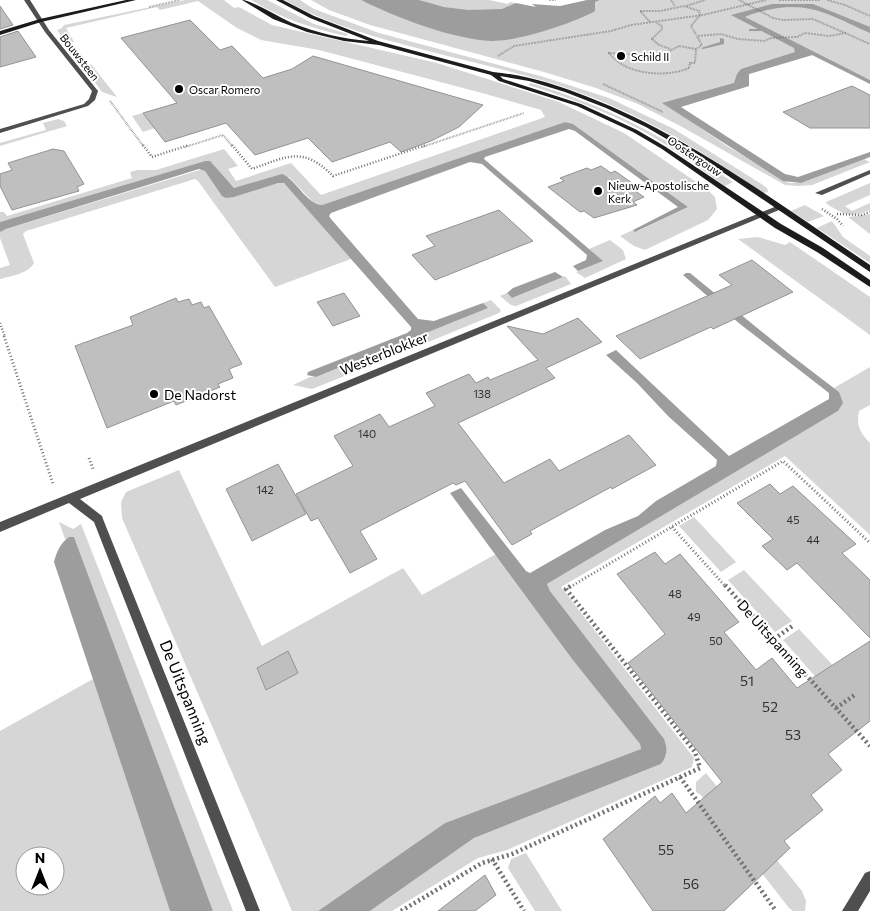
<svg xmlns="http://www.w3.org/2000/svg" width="870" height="911" font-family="Commissioner,sans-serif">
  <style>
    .green { fill: #d6d6d6; fill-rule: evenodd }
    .water { fill: #9d9d9d }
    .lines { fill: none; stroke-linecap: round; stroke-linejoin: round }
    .stream { fill: #9d9d9d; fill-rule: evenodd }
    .building { fill: #bfbfbf; stroke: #939393 }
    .path-far3 { stroke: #717171; stroke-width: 2; stroke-dasharray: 0.5 1; stroke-linecap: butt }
    .path-far2 { stroke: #717171; stroke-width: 2.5; stroke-dasharray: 1 2; stroke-linecap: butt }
    .path-far1 { stroke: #717171; stroke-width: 3; stroke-dasharray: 1 2.5; stroke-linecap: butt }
    .path { stroke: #717171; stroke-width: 4.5; stroke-dasharray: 2 3; stroke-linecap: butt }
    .street { fill: #4f4f4f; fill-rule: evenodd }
    .secondary { fill: #1c1c1c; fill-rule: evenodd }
    .poi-dot { fill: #000; stroke: #fff; stroke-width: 2 }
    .labels { text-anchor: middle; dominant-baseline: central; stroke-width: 4; stroke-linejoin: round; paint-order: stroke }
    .far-poi-label { font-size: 11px; fill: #000; stroke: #fff; text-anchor: start }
    .far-street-label { font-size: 11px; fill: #000; stroke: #fff }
    .number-label { font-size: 11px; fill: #303030 }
    .street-label { font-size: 14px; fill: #000; stroke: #fff }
    .poi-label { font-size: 14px; fill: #000; stroke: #fff; text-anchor: start }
    .near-number-label { font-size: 14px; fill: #303030 }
    .near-street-label { font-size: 16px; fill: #000; stroke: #fff }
  </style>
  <rect width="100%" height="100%" fill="#fff"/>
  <!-- green -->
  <path class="green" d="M185 0H224L234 8 239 7 272 25 437 63 559 102 624 133 708 190 715 197 717 209 708 220 645 250 634 246 620 236 633 230 638 231 688 207 573 124 565 122 322 205 314 203 289 177 234 188 205 161 0 222V212H4L7 216 132 178 130 172 137 170H156L224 149 238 166 228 169 236 181 291 163 321 195 545 117 541 110 482 93 319 50 261 40 237 28 198 1 160 10 157 7 66 28 74 42H66L57 30 62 28 64 25Z
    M251 0H267L314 24 348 34 346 36C313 29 280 18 251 0Z
    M285 0H300L314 9 379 33 544 77 609 98 674 129 763 185 767 188 768 192 764 193C691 144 627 105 541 80 489 65 436 54 383 39 350 29 315 18 285 0Z
    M311 0H361L374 6 454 34 492 41 503 40 552 28 584 17 594 7 595 2 600 0H870V80L816 54 749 74V86L673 109 727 146 789 183H801L864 159 870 162 812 185 798 186 785 185 684 128 638 104 596 88 544 72 370 25 329 10Z
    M419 0H489L508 4 510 2 516 3C494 20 443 8 419 0Z
    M91 64 117 97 102 92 85 69Z
    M531 83C607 106 667 138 733 182L725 186C697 166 669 145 639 129 603 110 567 97 528 85Z
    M143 113 155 128 143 132 132 116Z
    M58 119 64 121 67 126 0 146V143L46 130 43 123Z
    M203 169 234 197 279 182 286 184 351 259 275 287 198 181 195 179 26 231 23 234 34 263C28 274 11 276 0 279V268L10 265 0 238V232L3 230Z
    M870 183V195L845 206 852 211 870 203V210C849 218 845 215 827 204L826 202Z
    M805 205 824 216 808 222 791 211Z
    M870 214V234L848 217Z
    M832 221 843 237 870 256V263L817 228Z
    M758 237 785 245 790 242 870 297V335L738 239Z
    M610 240 623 250 626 259 585 278 576 272 602 261 589 249Z
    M565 276 571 284 516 306 511 305 500 296 507 293 512 298Z
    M491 300 501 310 499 313 416 347 407 339 487 308 483 303Z
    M395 344 397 355 312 389 293 385 310 377H316L393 347Z
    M870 367V405L859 411C856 425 860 433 870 443V535L785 456 561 587 694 758 692 767 507 850 478 858 392 911H370L474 838 661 764 666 754V744L550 591 547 584 838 411 839 392 834 388Z
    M179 470 262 646 403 568 422 595 496 554 572 659 640 744 641 749 445 823 318 911H292L122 518 121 502 126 492Z
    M694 517 736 562 721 572 679 526Z
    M59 522 73 529 81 524 233 911H213L74 537 65 539Z
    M744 570 792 621 775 632 728 580Z
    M799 629 853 687 836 700 783 640Z
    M93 679 170 911H0V731ZM25 856H55V886H25Z
    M706 773 802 891 806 901 805 911H793L789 908 701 795 696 792V782Z
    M526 853 562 911H535L508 868 511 859Z"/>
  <!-- water -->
  <path class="water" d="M361 0H419L444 7 468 10 502 9 516 3 536 7 532 4 560 6 587 0H600L595 2V11C575 23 515 42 492 41 452 39 397 18 361 0Z
    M772 4H813L870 27V33C832 16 809 0 767 10 760 12 751 14 745 17L870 80V84L812 55 749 74V86L681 107 785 174 798 177 870 152V157L801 183 783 181 662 103 734 83 737 74 741 69 795 52 794 48 731 15Z
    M565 122 573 124 688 207 635 232 633 230 678 207 575 131 569 129 485 157 484 159 603 261 578 271 573 266 586 260 587 255 482 164 470 162 331 213 329 216 331 219 418 319 434 321 483 303 488 308 316 377 307 375 308 372 407 333 411 330V327L284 183H278L234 197 226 198 222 196 205 171 199 169 6 229 0 232V222L205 161H210L234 188 282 174C297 180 306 204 322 205Z
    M555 272 563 277 512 298 507 293 513 288Z
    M686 273H690L788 353 839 392 843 403 838 411 547 584 550 591 664 739C668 749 667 756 661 764L474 838 370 911H318L445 823 641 749 640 744 572 659 450 493 461 488 526 571 530 573 605 530 638 516 656 501 716 466 717 460 668 416 637 383 606 355 616 350 729 456 829 399V393L740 324 683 275Z
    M69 537H74L213 911H170L54 562C56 553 61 542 69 537Z"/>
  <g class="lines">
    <!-- stream -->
    <path class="stream" d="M751 29H761L763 30 761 31H749V29Z
      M720 38 724 39V44L703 49 701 48 720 42Z"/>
  </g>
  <!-- building -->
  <path class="building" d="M0 6 13 25 0 29Z
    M190 20 220 50 232 46 263 78 292 69 313 56 483 105 459 127 431 141 401 152 390 142 332 162 308 138 255 155 226 123 165 142 143 113 177 103 121 38Z
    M18 31 36 57 0 67V37Z
    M852 86 870 95V128H810L783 112Z
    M53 149 64 151 84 184 77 187 79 191 12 210 0 186V174L12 170 8 163Z
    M601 166 611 173 615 171 639 188 634 190 644 197 633 202 637 205 594 218 584 211 580 212 548 187 564 181 560 178 587 168 591 170Z
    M499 210 533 241 435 280 412 255 435 246 426 236Z
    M752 260 793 292 713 329 711 327 640 359 616 336 732 285 719 275Z
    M344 293 360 316 333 326 317 302Z
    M176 298 178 302 189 299 192 305 201 302 204 308 209 306 242 364 229 369 233 378 218 384 220 387 176 405 174 401 107 428 75 346 133 325 130 317Z
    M578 318 602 342 546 368 555 378 458 423 504 483 550 459 559 471 629 435 656 465 612 489 611 487 530 531 532 534 512 545 465 481 456 485 453 483 360 531 377 559 350 573 318 518 311 521 296 494 353 466 334 436 380 414 389 427 435 406 426 393 469 374 476 383 488 377 490 380 538 360 507 326 543 334Z
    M278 464 306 514 252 541 226 489Z
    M770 484 780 494 793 486 856 544 842 553 870 580V638L797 563 787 570 762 546 773 539 737 503Z
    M655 552 665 564 680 554 739 622 724 632 756 670 772 658 797 688 870 641V721L828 754 842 770 811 795 823 810 784 841 790 848 724 911H653L603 839 655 796 660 803 672 793 686 813 722 782 628 663 665 634 617 574Z
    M288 651 298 673 266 690 257 668Z
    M485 875 496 895 475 911H438Z"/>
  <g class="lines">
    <!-- path-far3 -->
    <path class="path-far3" d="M549 0H556
      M671 0 675 6
      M739 0 773 18 783 20 813 19 870 44
      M779 0H820
      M827 0 845 5 870 16
      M686 6 705 0
      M149 7 180 0
      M650 22 640 11H660L684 6 699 11 700 15 691 26 702 45 696 49
      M657 23 662 26V29L652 39 659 45 671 49
      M698 36 721 34 738 39 764 41 771 38 797 37 805 33 829 36 846 33
      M679 46 696 49 695 63H690L689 68C666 78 625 75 609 53L661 56Z
      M498 56 514 46 611 31 631 25 703 15 766 0
      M603 84 663 112
      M110 101 144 147
      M185 147 223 135 233 147
      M422 147 524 113"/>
    <!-- path-far2 -->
    <path class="path-far2" d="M143 145 152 157 189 145
      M232 145 252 169C288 156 303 146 333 176L426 145
      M822 209 837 219 843 226
      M837 214 861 215 870 212
      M0 323 5 337"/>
    <!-- path-far1 -->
    <path class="path-far1" d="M4 336 53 484
      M89 458 93 469
      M672 527 726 587
      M570 587 783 461 870 543"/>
    <!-- path -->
    <path class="path" d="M725 585 870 746
      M774 639 794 625
      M836 708 856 694
      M680 777 776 911
      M492 859 524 911
      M401 911 482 863 512 854 700 768 695 752 566 589 572 585"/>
    <!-- street -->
    <path class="street" d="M24 0H30L49 30 98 91 95 100 88 106 0 133V129L84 104 89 99 92 91 45 32Z
      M870 170V174L822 195 815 193Z
      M777 206H783L784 208 80 499 102 516 103 519 260 911H246L94 522 69 503 0 532V522Z
      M870 871V891L858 911H842L865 873Z"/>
    <!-- secondary -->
    <path class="secondary" d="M126 0H136L41 22 0 35V31L40 19Z
      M242 0C251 0 280 18 292 23 317 33 343 39 369 41L310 18 276 0H283L314 16 378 41 493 72C526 75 557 85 588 97 691 137 779 204 870 265V272L721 171 646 127 606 108 565 92 529 81 500 76 503 79 581 104 637 130 666 147 781 224 823 248 870 280V287L817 252 775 228 662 149 633 132 577 106 499 81 491 75 379 45 344 41 307 32 273 19Z"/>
  </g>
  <!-- markers -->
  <g class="poi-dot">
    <circle cx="621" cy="56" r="5"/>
    <circle cx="179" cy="89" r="5"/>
    <circle cx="598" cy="191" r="5"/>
    <circle cx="154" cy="394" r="5"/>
  </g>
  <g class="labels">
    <!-- far-poi labels -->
    <g class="far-poi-label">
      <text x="631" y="56">Schild II</text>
      <text x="189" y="89">Oscar Romero</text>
      <text x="608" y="185">Nieuw-Apostolische<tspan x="608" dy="13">Kerk</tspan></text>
    </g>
    <!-- far-street labels -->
    <g class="far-street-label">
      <text transform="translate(80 57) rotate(52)">Bouwsteen</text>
      <text transform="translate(695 156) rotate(34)">Oostergouw</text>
    </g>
    <!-- number labels -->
    <g class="number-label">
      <text x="482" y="393">138</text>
      <text x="367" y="433">140</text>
      <text x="265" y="489">142</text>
      <text x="793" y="519">45</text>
      <text x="813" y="539">44</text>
      <text x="675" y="593">48</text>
      <text x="694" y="616">49</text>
      <text x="716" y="640">50</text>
    </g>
    <!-- street labels -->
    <g class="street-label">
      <text transform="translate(384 353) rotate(-22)">Westerblokker</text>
      <text transform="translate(773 638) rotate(48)">De Uitspanning</text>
    </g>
    <!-- poi labels -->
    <g class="poi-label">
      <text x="164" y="394">De Nadorst</text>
    </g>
    <!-- near-number labels -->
    <g class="near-number-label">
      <text x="747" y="680">51</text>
      <text x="770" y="706">52</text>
      <text x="793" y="734">53</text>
      <text x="666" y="849">55</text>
      <text x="691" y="883">56</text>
    </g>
    <!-- near-street labels -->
    <g class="near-street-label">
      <text transform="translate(186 692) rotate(68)">De Uitspanning</text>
    </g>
  </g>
  <!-- north arrow -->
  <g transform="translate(40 871)"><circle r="24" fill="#ffffff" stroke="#999999"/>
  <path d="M0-4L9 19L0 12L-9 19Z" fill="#000000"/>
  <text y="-8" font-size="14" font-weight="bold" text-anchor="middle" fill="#000000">N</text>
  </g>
</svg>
